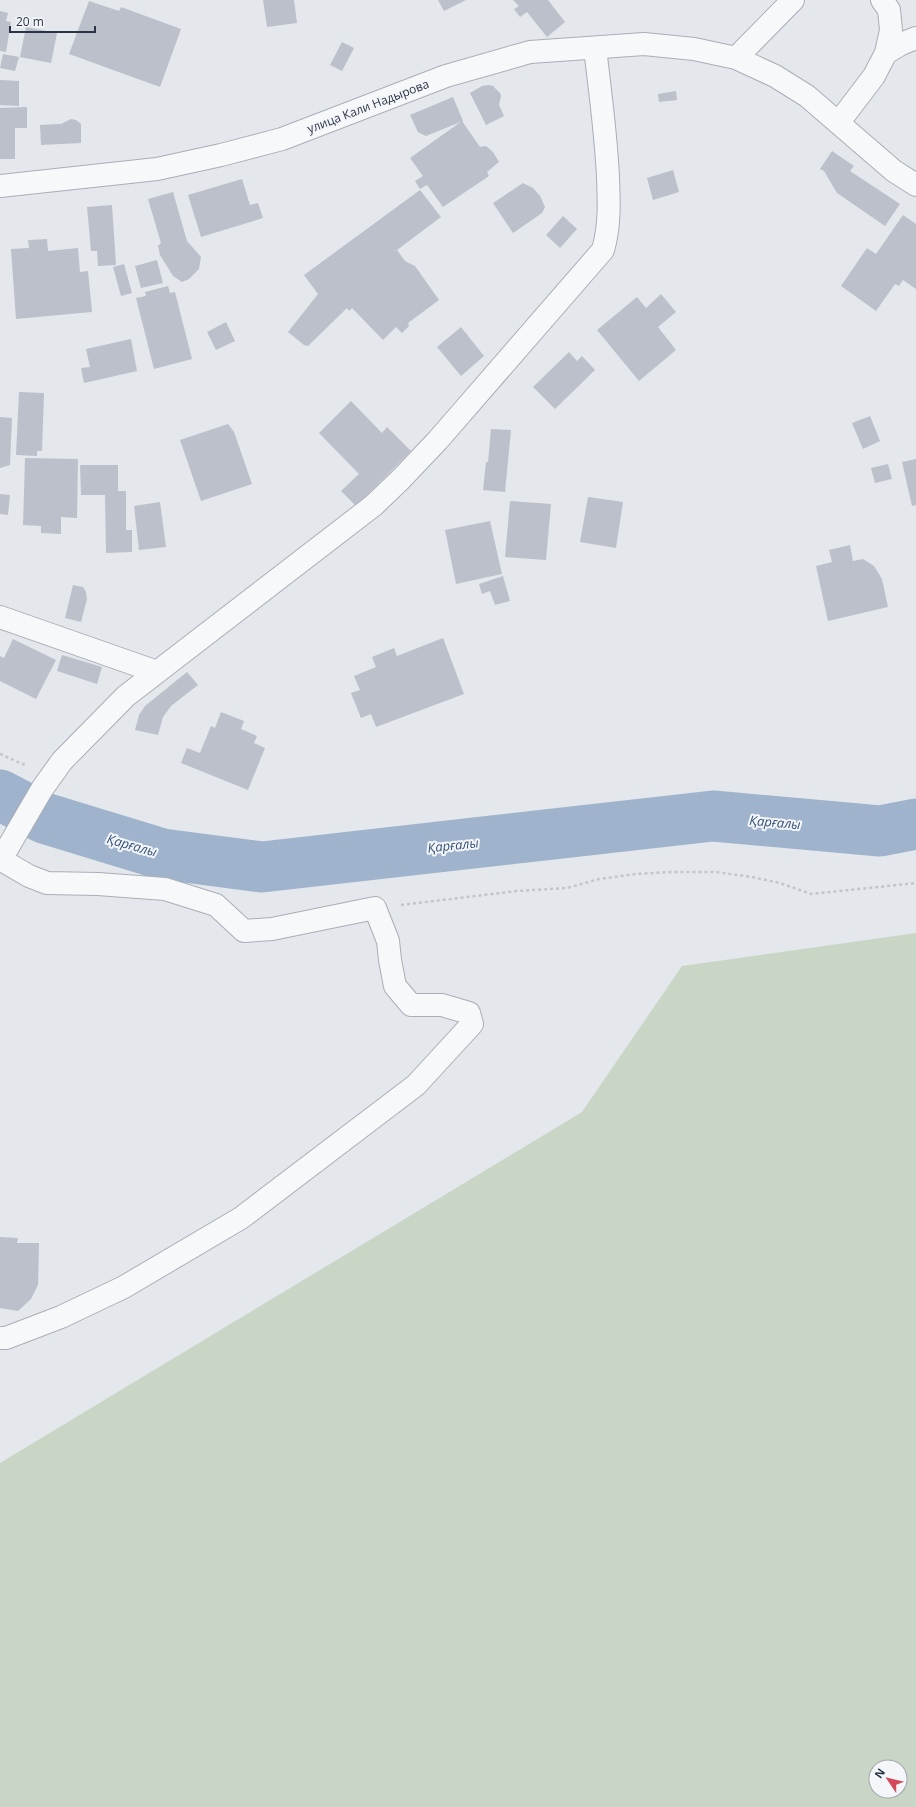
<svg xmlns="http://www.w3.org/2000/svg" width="916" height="1807" font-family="'Open Sans',sans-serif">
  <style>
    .green { fill: #c9d6c5; fill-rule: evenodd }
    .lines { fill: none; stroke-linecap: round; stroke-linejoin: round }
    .river { stroke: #9fb4cc; stroke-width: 51 }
    .building { fill: #bbc0ca }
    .minor-casing { stroke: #a9aeb7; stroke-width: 24 }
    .path { stroke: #c2c5cb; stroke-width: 2.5; stroke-dasharray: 3 3; stroke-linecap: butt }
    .minor { stroke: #f7f8fa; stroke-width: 22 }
    .labels { text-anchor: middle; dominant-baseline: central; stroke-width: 4; stroke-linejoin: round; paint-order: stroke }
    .street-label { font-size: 12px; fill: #2b3445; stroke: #f4f6f9 }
    .water-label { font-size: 13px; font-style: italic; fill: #34527a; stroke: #f4f6f9 }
  </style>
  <rect width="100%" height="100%" fill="#e4e7ec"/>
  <!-- green -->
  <path class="green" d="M916 933V1807H0V1463L582 1112 682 966ZM876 1767H900V1791H876Z"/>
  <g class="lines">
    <!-- river -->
    <path class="river" d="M0 795 44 818 162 854 262 867 713 816 880 831 916 824"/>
  </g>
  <!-- building -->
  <path class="building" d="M263 0H294L297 23 267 27Z
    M438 0H466L444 11Z
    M513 0H548L565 22 547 37 527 12 520 17 514 9 519 6Z
    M89 1 119 11 121 7 181 29 160 87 69 54Z
    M0 11 8 13 6 21 11 22 6 52 0 51Z
    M26 27 57 33 51 63 20 57Z
    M342 42 354 48 342 71 330 65Z
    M3 54 19 57 15 71 0 68Z
    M0 80 19 81V106L0 105Z
    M489 85 493 86 500 93 501 96 499 105 504 116 486 125 470 93 482 86Z
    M676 91 677 100 659 102 658 94Z
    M453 97 463 121 426 136 418 132 410 115Z
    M27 107V128H15V159H0V108Z
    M71 119 76 120 81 124V143L41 145 40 125 61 124Z
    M462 121 480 147 486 146 493 152 499 162 487 172 489 176 443 207 427 185 420 189 415 181 423 176 410 158Z
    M832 151 854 166 850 171 900 204 885 226 837 193 824 171 820 169Z
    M673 170 679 192 653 200 647 178Z
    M242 179 250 205 258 203 263 218 201 237 188 195Z
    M523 183 533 188 540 196 545 207 542 213 513 233 493 203Z
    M420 190 441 217 397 250 405 261 415 266 439 300 408 323 409 326 402 333 396 327 383 340 352 308 349 311 347 308 308 346 304 345 288 332 318 294 304 275Z
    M173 192 187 241 201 257 199 269 189 279 182 282 173 276 160 255 158 246 161 243 148 199Z
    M112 205 116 265 98 266 97 251H91L87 207Z
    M903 215 916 224V289L903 280 899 286 895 284 876 311 841 286 867 248 876 254Z
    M563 216 577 229 560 248 546 235Z
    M47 239 48 251 78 248 80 272 88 271 92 312 16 319 11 249 29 248 28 240Z
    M157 260 163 283 141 288 135 266Z
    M124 264 132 293 121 296 113 267Z
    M168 286 170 293 175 292 192 359 154 369 136 298 146 296 145 292Z
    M661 294 676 312 658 327 676 350 639 381 597 330 637 297 646 308Z
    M226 322 235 341 216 350 207 332Z
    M461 327 484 356 461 376 437 347Z
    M131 339 137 371 84 383 81 368 90 367 86 349Z
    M569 352 577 361 582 356 595 370 555 409 533 387Z
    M19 392 44 393 42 451H37V456L16 455Z
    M351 401 382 433 387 427 411 451 356 506 341 491 359 474 319 433Z
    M870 416 880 441 863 449 852 423Z
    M0 417 12 418 10 465 0 468Z
    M228 424 234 432 252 484 201 501 180 440Z
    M491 429 511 430 505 492 483 490 486 462H488Z
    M25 458 78 459 77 518 61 517V534L41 533V526L23 525Z
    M916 459V505L912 506 902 462Z
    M888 464 892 479 875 483 871 468Z
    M80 465H118V491H126V530H132V552L106 553 105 495H81Z
    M0 494 10 495 8 515 0 514Z
    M588 497 623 502 616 548 580 542Z
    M510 501 551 504 546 560 505 557Z
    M160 502 166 547 139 550 134 506Z
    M490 521 502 574 456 584 445 530Z
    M850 545 853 561 863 559 874 566 882 579 888 607 828 621 816 566 832 562 829 550Z
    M503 576 510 601 495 605 490 591 482 594 479 584Z
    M73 585 83 587 86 592 87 599 81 622 65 618Z
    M443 638 464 694 376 727 371 714 361 718 351 693 360 690 354 676 376 667 372 657 394 648 397 656Z
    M13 639 56 660 36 699 0 681V656L4 658Z
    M62 655 102 667 97 684 57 671Z
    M187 672 198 685 171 706 163 717 158 735 135 730 139 715 145 706Z
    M221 712 244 721 241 729 257 736 254 743 265 748 248 790 181 763 187 748 200 753 211 726 215 728Z
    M0 1237 18 1238 17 1243H39L38 1285 31 1299 18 1311 0 1308Z"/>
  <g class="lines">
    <!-- minor casing -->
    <g class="minor-casing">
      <path id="minor" d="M886 53 901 44 916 38
        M736 58 793 0
        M839 122 874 76 886 53 891 30 889 10 882 0
        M0 186 157 169 221 155 282 139 446 76 530 52 644 44 694 49 736 58 775 76 807 96 894 171 916 185
        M0 617 157 672
        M0 859 29 876 47 883 98 884 165 889 216 905 244 931 272 929 375 908 388 941 390 960 395 986 411 1005H442L469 1013 472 1024 416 1085 241 1218 124 1287 61 1317 6 1338H0
        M0 861 42 789 62 761 126 696 374 505 401 479 438 440 603 250C610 226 609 202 608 177 606 134 600 91 595 48"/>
    </g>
    <!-- path -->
    <path class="path" d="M0 754 27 766
      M401 905 517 891 567 888 599 879 636 874 672 872H716L752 877 780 883 811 894 916 883"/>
    <!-- minor -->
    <use href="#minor" class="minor"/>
  </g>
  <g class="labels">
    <!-- street labels -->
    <g class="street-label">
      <text transform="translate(368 106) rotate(-21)">улица Кали Надырова</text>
    </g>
    <!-- water labels -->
    <g class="water-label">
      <text transform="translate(775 822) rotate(5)">Қарғалы</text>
      <text transform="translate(132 845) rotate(16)">Қарғалы</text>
      <text transform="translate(453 845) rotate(-6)">Қарғалы</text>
    </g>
  </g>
  <!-- north arrow -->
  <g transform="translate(888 1779) rotate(305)"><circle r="19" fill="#f4f6f9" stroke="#a4a8b1"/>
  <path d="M0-3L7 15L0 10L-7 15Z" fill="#d1495b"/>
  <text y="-6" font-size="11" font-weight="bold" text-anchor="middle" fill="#2b3445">N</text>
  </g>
  <!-- scale -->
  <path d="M10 26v6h85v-6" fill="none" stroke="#2b3445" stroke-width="2"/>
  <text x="16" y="26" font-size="12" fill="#2b3445" stroke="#f4f6f9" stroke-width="3" paint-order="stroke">20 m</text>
</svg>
